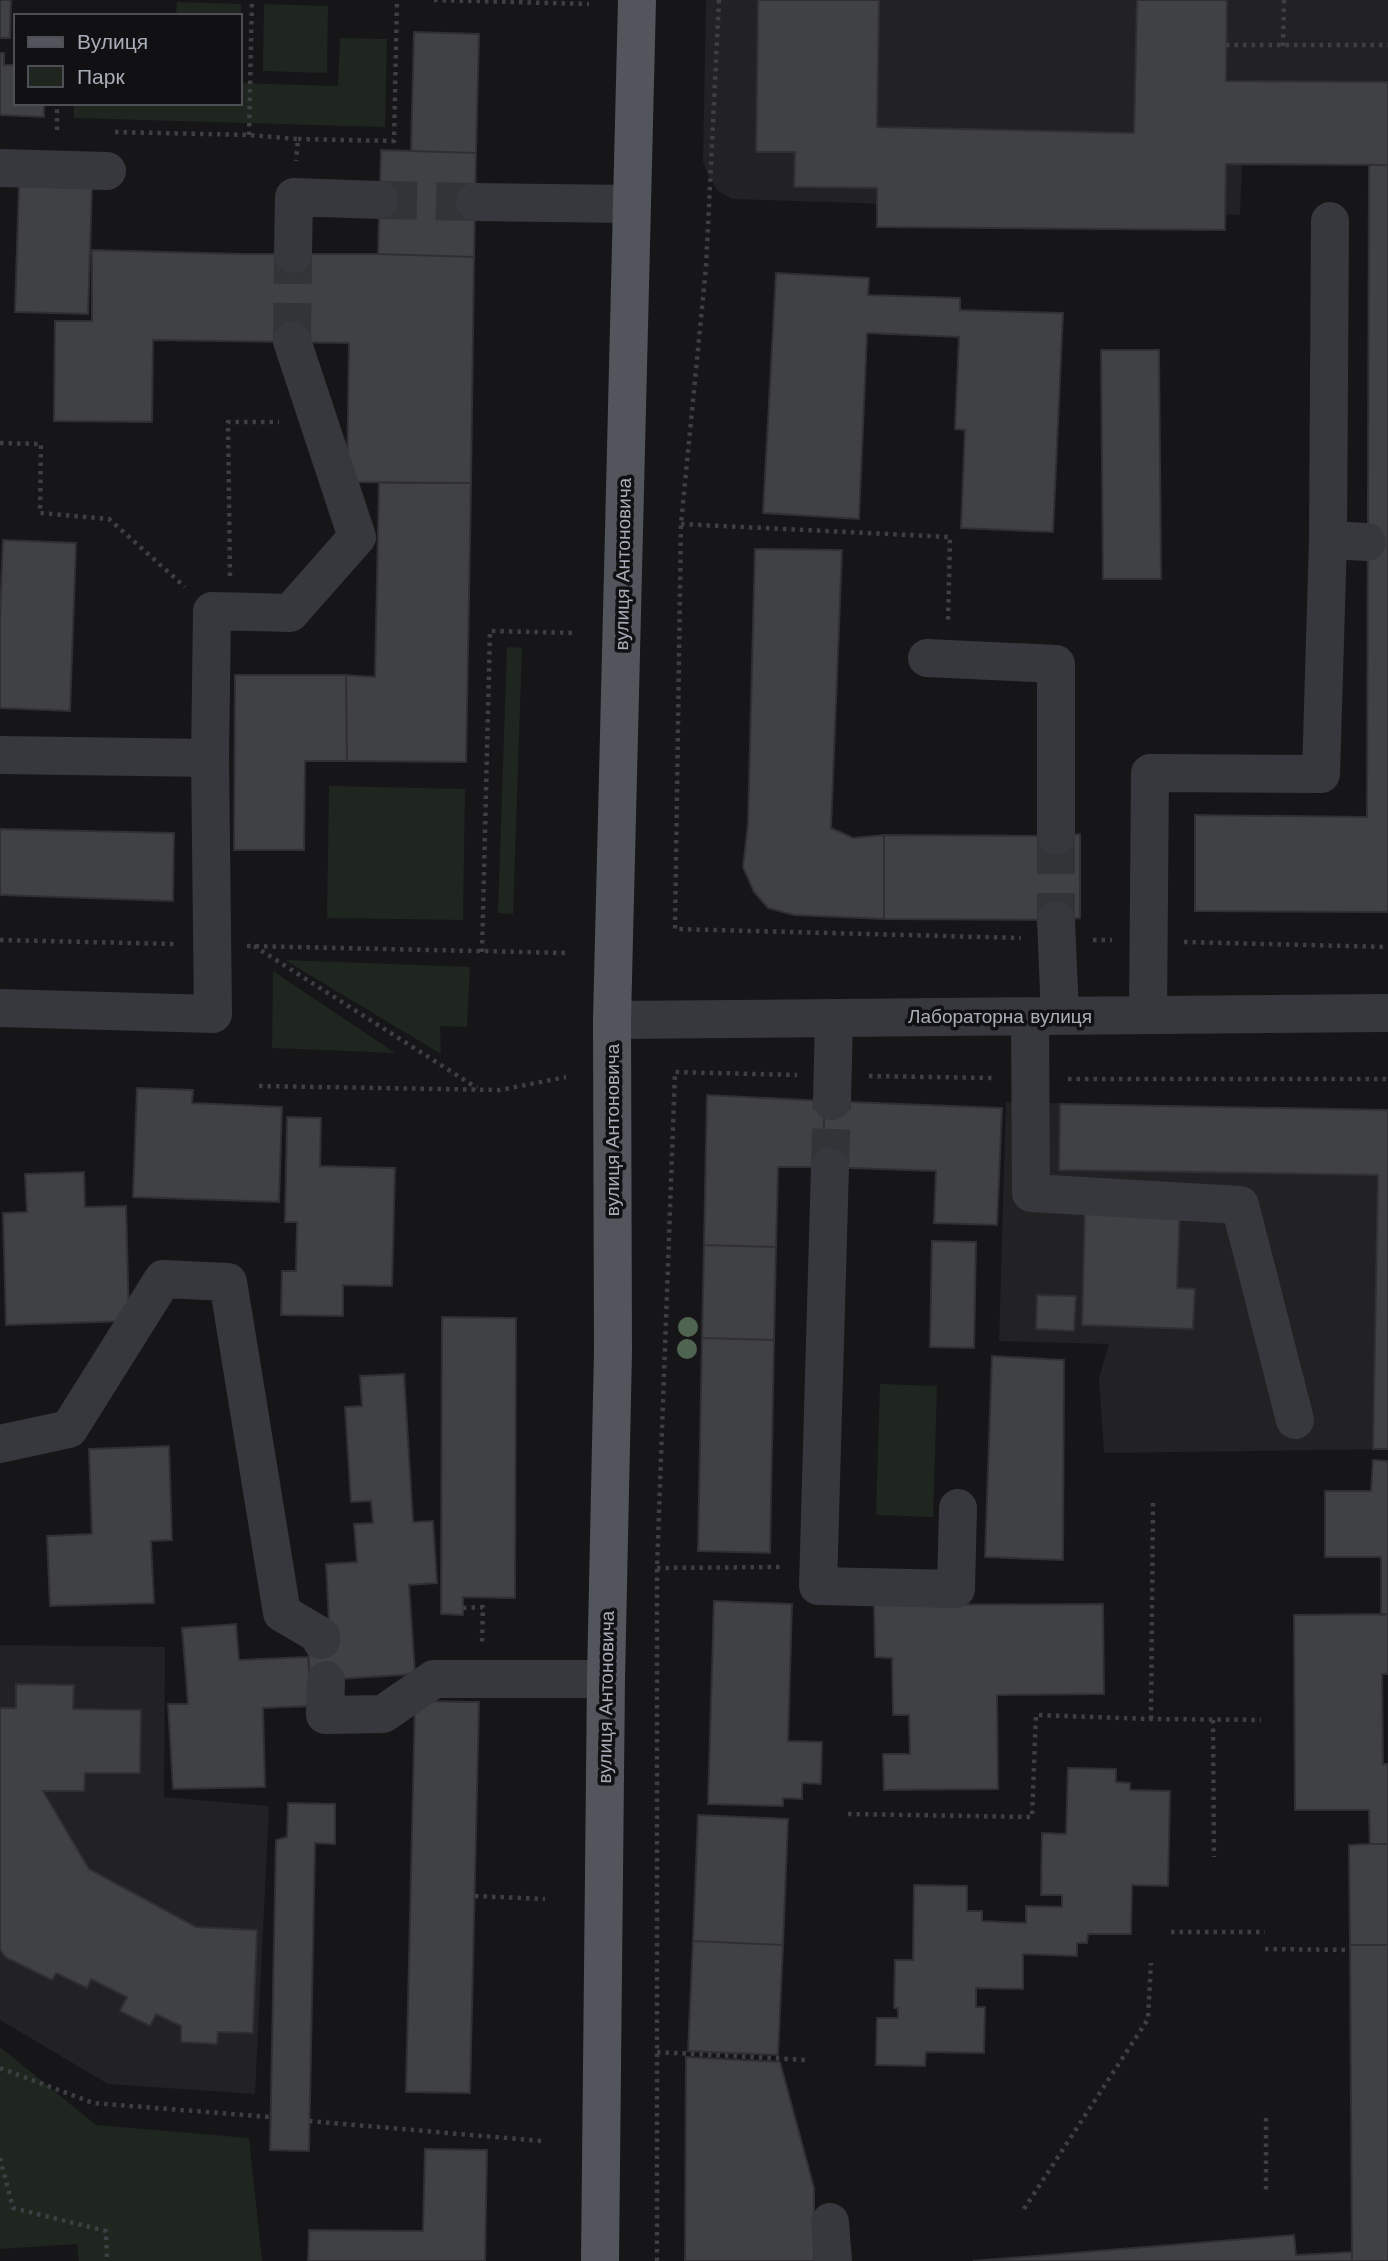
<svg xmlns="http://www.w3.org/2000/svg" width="1388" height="2261" font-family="'Work Sans',sans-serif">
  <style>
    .built { fill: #222225 }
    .green { fill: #1e261f }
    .building { fill: #404145; stroke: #303034; stroke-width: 2 }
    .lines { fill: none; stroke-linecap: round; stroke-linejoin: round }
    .minor-tunnel { stroke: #333438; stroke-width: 38; stroke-dasharray: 38 19; stroke-linecap: butt }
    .path { stroke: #3d3f44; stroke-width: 4.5; stroke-dasharray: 3.5 5; stroke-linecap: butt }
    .minor { stroke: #37383d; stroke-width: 38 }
    .major { stroke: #53555c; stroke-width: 38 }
    .tree { fill: #506452 }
    .labels { text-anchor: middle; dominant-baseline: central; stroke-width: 7; stroke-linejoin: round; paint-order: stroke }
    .street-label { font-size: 19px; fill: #a8adb8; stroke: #111113 }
  </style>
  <rect width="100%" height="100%" fill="#161618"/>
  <!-- built -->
  <path class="built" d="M706 0H1388V165L1242 164 1240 215 732 199 718 191 706 171 703 161Z
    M1006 1102 1388 1110V1449L1104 1453 1099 1378 1109 1344 999 1341Z
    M0 1645 165 1647 164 1797 269 1806 255 2094 108 2084 0 2020Z"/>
  <!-- green -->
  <path class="green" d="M177 2 241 4 240 48V16H176Z
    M264 4 328 6 327 73 263 71Z
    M340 38 387 39 385 127 74 118V103H240V83L338 86Z
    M507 647 522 648 513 914 498 913Z
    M329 786 465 789 463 920 327 918Z
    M285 960 470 967 467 1027 440 1026 441 1054Z
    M273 971 395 1053 272 1048Z
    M880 1384 937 1386 933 1517 876 1515Z
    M0 2047 96 2125 249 2138 262 2261H79L77 2244 0 2249Z"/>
  <!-- building -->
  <path class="building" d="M0 0H11L10 38H0Z
    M758 0H879L877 127 1134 133 1137 0H1227L1226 81 1388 82V165L1226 164 1225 230 877 227V188L794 187 795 152H756Z
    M414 32 479 34 476 153 411 151Z
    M0 53H4V65H16V103H44V117L0 115Z
    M381 150 476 153 474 257 378 254Z
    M1369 165H1388V912L1195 911V815L1367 817Z
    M19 184 92 187 88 314 15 312Z
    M92 250 242 254H378L474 257 471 483 347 482 349 343 153 340 152 422 54 421 55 321H92Z
    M776 273 869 278 868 295 960 298V310L1063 313 1053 532 961 528 965 430 955 429 959 337 867 333 859 519 763 513Z
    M1101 350H1159L1161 579H1103Z
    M379 483H471L466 762 347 761 346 675 375 677Z
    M3 540 76 543 70 711 0 708V618Z
    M755 549 842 550 831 828 853 838 884 835V919L794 915 768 908 754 892 743 867 748 824Z
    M235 675H346L347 761H305L304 850H234Z
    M0 829 174 833 173 901 0 895Z
    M1080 834V918L1056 920 884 919V835L1056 836Z
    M137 1088 193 1090 192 1103 282 1107 279 1202 133 1197Z
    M707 1095 825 1101 822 1167H778L776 1247 704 1245Z
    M825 1101 1002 1108 997 1225 934 1223 936 1171 822 1167Z
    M1060 1104 1388 1110V1449H1373L1378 1175 1059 1170Z
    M287 1117 321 1118 320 1166 395 1168 392 1286 343 1285V1316L281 1315 282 1271H296L297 1222H285Z
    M84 1172 85 1207 126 1206 129 1321 6 1325 3 1213 27 1212 25 1174Z
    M1085 1204 1180 1207 1177 1288 1195 1289 1193 1329 1082 1325Z
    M932 1241 976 1242 974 1348 930 1347Z
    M704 1245 776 1247 774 1340 702 1338Z
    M1037 1295 1076 1296 1074 1331 1036 1329Z
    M442 1317 516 1318 515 1598 463 1597V1615L441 1614Z
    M702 1338 774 1340 770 1553 698 1551Z
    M992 1356 1064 1360 1063 1560 985 1557Z
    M404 1374 413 1522 433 1521 437 1583 409 1585 415 1674 310 1681 308 1641 330 1640 326 1564 357 1562 354 1524 373 1523 371 1501 351 1502 345 1407 362 1406 360 1376Z
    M169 1446 172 1540 151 1541 154 1603 50 1606 47 1536 92 1534 89 1449Z
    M1373 1460 1388 1461V1614L1381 1615V1557H1325V1491H1371Z
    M714 1601 792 1604 788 1741 822 1742 821 1784 802 1783V1799L783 1798V1806L708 1804Z
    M1103 1604 1104 1694 997 1695 998 1789 884 1790 883 1754H910L909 1715H893L892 1658 875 1657 874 1605Z
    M1388 1614V1674H1382L1383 1764H1388V1844H1370L1369 1810H1295L1294 1615Z
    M236 1624 239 1660 308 1657 312 1706 263 1708 265 1787 173 1789 168 1704H188L182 1628Z
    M16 1684 74 1685 73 1709 141 1710 140 1773H85L84 1791H43L89 1869 196 1927 257 1930 253 2033 218 2032 217 2044 181 2042V2026L156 2014 150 2026 120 2011 127 1997 91 1979 87 1988 56 1973 52 1980 5 1957 0 1949V1708H16Z
    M415 1701 479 1702 470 2093 406 2092Z
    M1068 1768 1116 1769V1782L1130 1783V1790L1170 1791 1168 1886 1132 1885 1131 1934H1088L1087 1943H1077V1956L1023 1954V1989L976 1988V2007H985L984 2053 926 2052 925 2066 876 2065 877 2018H898V2008H894L895 1960H913L914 1885 967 1886V1911H982V1921L1026 1923V1906L1062 1907V1895H1041L1042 1833 1066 1834Z
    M288 1803 335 1804V1844L315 1843 309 2151 270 2150 276 1840 287 1837Z
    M698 1815 788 1819 783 1945 693 1941Z
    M1370 1844H1388V1945H1350L1349 1845Z
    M693 1941 783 1945 778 2055 688 2051Z
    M1350 1945H1388V2261H1352Z
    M686 2057 780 2062 814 2188V2261H685Z
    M425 2149 487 2150 485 2261H308L309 2230 423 2231Z
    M1294 2235 1296 2255 1352 2252V2261H973Z"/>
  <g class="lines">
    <!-- minor-tunnel -->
    <path class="minor-tunnel" d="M379 200 475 202
      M292 341 293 254
      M1056 836V920
      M830 1167 832 1101"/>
    <!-- path -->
    <path class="path" d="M434 0 589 4
      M719 0 706 267 681 524 675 929 1021 938
      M1226 45H1388
      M1283 46 1284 0
      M57 130V103
      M115 132 249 135 298 139 296 161
      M249 135 252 0
      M298 139 394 141 397 0
      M0 443 41 444 40 513 109 519 185 587
      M681 524 950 537 948 623
      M230 576 228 422H279
      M0 940 175 944
      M1093 940H1112
      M1184 942 1388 947
      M247 946 568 953
      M254 946 477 1088
      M482 952 490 631 576 633
      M869 1076 993 1078
      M1068 1079H1388
      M259 1086 500 1090 566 1077
      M657 1568 783 1567
      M463 1608 483 1607 482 1643
      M1151 1719 1153 1500
      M1213 1720 1214 1857
      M848 1814 1032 1817 1036 1715 1151 1719 1261 1720
      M475 1896 545 1899
      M1171 1932H1265
      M1265 1949 1349 1950
      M657 2052 807 2060
      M0 2068 93 2103 270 2117
      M1266 2118V2193
      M309 2121 541 2141
      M0 2158 13 2208 106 2231 107 2261
      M1024 2209 1148 2019 1151 1963
      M657 2261V1568L675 1072 797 1075"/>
    <!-- minor -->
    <path class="minor" d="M0 168 107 171
      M475 202 632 204
      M293 254 294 197 379 200
      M1328 540 1367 542
      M927 658 1056 664V836
      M0 755 210 758
      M1056 920 1060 1016
      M0 1008 213 1014 210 758 212 611 290 613 357 537 292 341
      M1148 1015 1150 773 1321 774 1328 540 1330 221
      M1030 1016 1031 1193 1240 1205 1295 1420
      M612 1020 1388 1013
      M832 1101 834 1018
      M830 1167 818 1586 956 1589 958 1508
      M0 1444 69 1429 163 1279 228 1282 282 1613 321 1636V1640
      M326 1680 325 1715 383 1714 434 1679H606
      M830 2222 833 2261"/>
    <!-- major -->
    <path class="major" d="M600 2261 606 1679 613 1351 612 1020 637 0"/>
  </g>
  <!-- trees -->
  <g class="tree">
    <circle cx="688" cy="1327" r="10"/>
    <circle cx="687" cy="1349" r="10"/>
  </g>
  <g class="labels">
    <!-- street labels -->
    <g class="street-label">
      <text transform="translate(623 564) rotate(-89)">вулиця Антоновича</text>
      <text x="1000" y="1016">Лабораторна вулиця</text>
      <text transform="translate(612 1130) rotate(-90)">вулиця Антоновича</text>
      <text transform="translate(606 1697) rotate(-89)">вулиця Антоновича</text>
    </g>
  </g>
  <!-- legend -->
  <rect x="14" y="14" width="228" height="91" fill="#111113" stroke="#4d4f55" stroke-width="2"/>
  <rect x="28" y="37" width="35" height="10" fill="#53555c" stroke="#4d4f55" stroke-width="2"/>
  <text x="77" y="49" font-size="21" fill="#a8adb8">Вулиця</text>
  <rect x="28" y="66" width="35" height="21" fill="#1e261f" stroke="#4d4f55" stroke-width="2"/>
  <text x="77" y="84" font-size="21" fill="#a8adb8">Парк</text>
</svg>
